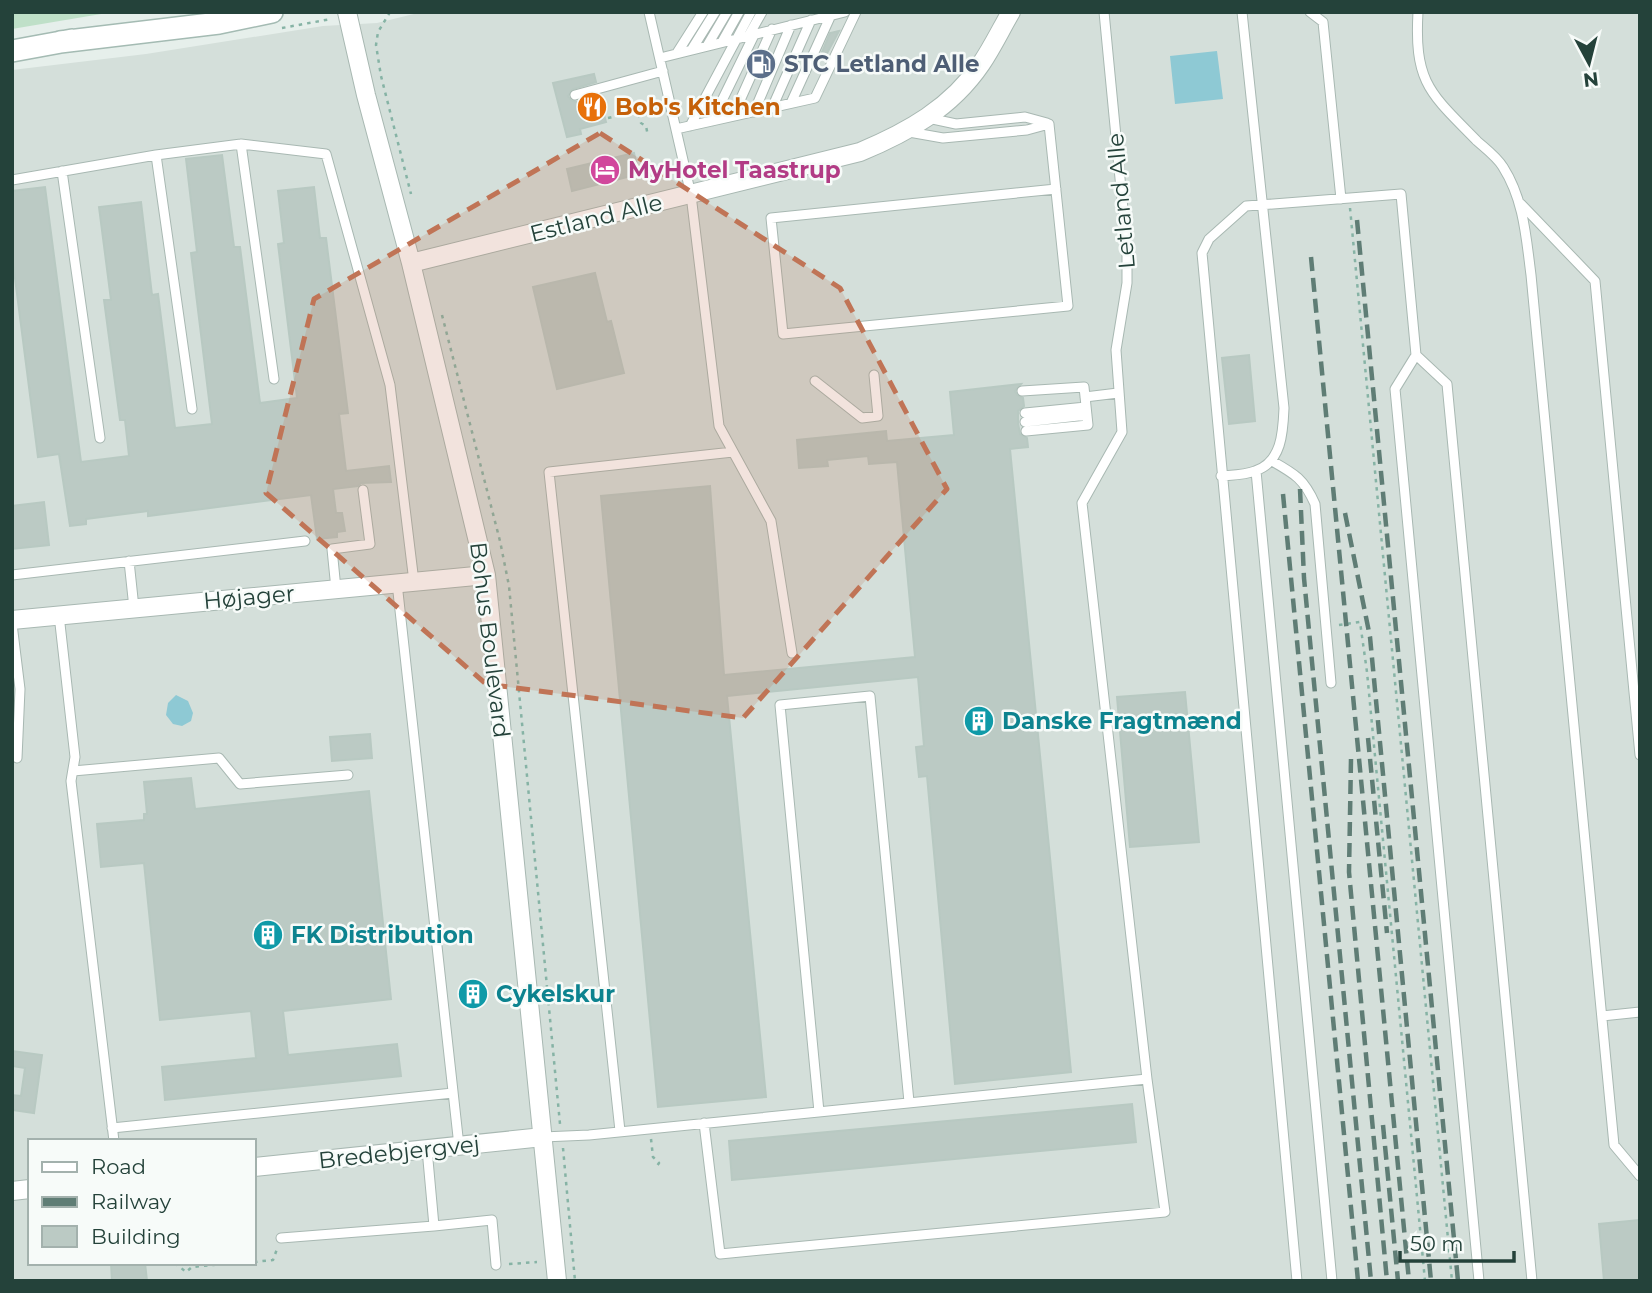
<svg xmlns="http://www.w3.org/2000/svg" width="1652" height="1293" font-family="Montserrat,sans-serif">
  <style>
    .built { fill: #d4dfda; fill-rule: evenodd }
    .green { fill: #bfe0c8 }
    .water { fill: #8ec9d4 }
    .building { fill: #bbcac4; stroke: #b8c9c2; stroke-width: 2 }
    .lines { fill: none; stroke-linecap: round; stroke-linejoin: round }
    .lane-casing { stroke: #a8b8b2; stroke-width: 11 }
    .street-casing { stroke: #a8b8b2; stroke-width: 20 }
    .secondary-casing { stroke: #a4bbb3; stroke-width: 24 }
    .path { stroke: #86b3a5; stroke-width: 2.5; stroke-dasharray: 3.5 5; stroke-linecap: butt }
    .lane { stroke: #fff; stroke-width: 9 }
    .street { stroke: #fff; stroke-width: 18 }
    .secondary { stroke: #fff; stroke-width: 21 }
    .rail { stroke: #5f7d75; stroke-width: 4.5; stroke-dasharray: 14 7; stroke-linecap: butt }
    .marked { fill: #c07456; fill-opacity: 0.2; stroke: #c07456; stroke-width: 5; stroke-dasharray: 14 9; stroke-linejoin: round }
    .labels { text-anchor: middle; dominant-baseline: central; stroke-width: 5; stroke-linejoin: round; paint-order: stroke }
    .service-label { font-size: 23px; font-weight: bold; fill: #4e5e75; stroke: #f7fbf9; text-anchor: start }
    .food-label { font-size: 23px; font-weight: bold; fill: #c56008; stroke: #f7fbf9; text-anchor: start }
    .hotel-label { font-size: 23px; font-weight: bold; fill: #b23c85; stroke: #f7fbf9; text-anchor: start }
    .street-label { font-size: 23px; fill: #24423a; stroke: #f7fbf9 }
    .culture-label { font-size: 23px; font-weight: bold; fill: #0d838f; stroke: #f7fbf9; text-anchor: start }
  </style>
  <rect width="100%" height="100%" fill="#e6efeb"/>
  <!-- built -->
  <path class="built" d="M422 12H1640V1281H12V70L146 54 323 26 377 23ZM30 1141H254V1263H30Z"/>
  <!-- green -->
  <path class="green" d="M12 12H113L12 29Z"/>
  <!-- water -->
  <path class="water" d="M1217 51 1223 99 1175 104 1170 56Z
    M176 695 188 701 193 713 191 721 182 726 173 724 166 715 168 703Z"/>
  <!-- building -->
  <path class="building" d="M839 31 825 57 819 59 830 33Z
    M594 74 596 82 573 89 568 96 571 100 576 102 599 96 606 122 580 129 581 134 567 137 553 83Z
    M634 153 639 174 572 191 567 169Z
    M222 155 234 247H240L260 403 297 398 278 244 284 243 278 191 314 187 320 238H326L348 413 339 414 346 471 389 466 391 482 361 483 358 486 333 489 336 513H342L345 531 337 532V537L317 539 311 495 148 516V511L86 519V524L70 526 59 454 38 457 12 255V191L45 187 81 462 129 456 125 420H120L104 300H111L99 207 141 202 152 295 158 294 175 428 212 424 191 253 197 252 186 159Z
    M595 273 607 322 611 321 624 373 557 389 533 287Z
    M1249 355 1255 421 1229 424 1222 358Z
    M1021 384 1015 391 1017 395 1023 398 1024 406 1018 411V423L1020 434 1027 438 1028 447 1010 449 1071 1072 955 1084 927 776 919 777 916 747 924 746 918 677 727 696 766 1097 658 1107 601 496 710 486 724 675 915 657 897 462 869 464 868 456 827 460 828 466 799 468 797 440 886 431 887 441 954 435 950 392Z
    M44 502 49 545 12 549V506Z
    M1185 692 1199 842 1130 847 1117 697Z
    M370 734 372 758 332 761 330 737Z
    M191 778 195 809 369 791 391 999 283 1011 288 1055 397 1044 401 1076 165 1100 162 1067 256 1058 251 1011 160 1020 144 863 101 867 97 824 144 820V814H147L144 782Z
    M12 1051 42 1055 34 1113 12 1110V1095L21 1096 25 1068 12 1066Z
    M1132 1104 1136 1142 732 1180 729 1141Z
    M1639 1220 1640 1281H1604L1599 1224Z
    M111 1263H145L147 1281H112Z"/>
  <g class="lines">
    <!-- lane casing -->
    <g class="lane-casing">
      <path id="lane" d="M649 12 691 195 719 426 771 521 792 653
        M1310 12 1323 22 1341 199
        M1418 12C1414 83 1430 93 1477 141 1486 149 1497 157 1503 167 1524 200 1526 237 1531 275L1614 1145 1640 1176
        M749 35 762 12
        M722 42 739 12
        M707 46 727 12
        M692 49 715 12
        M677 53 703 12
        M660 58 845 12
        M575 95 663 71
        M791 103 831 15
        M772 108 811 20
        M754 112 791 25
        M733 116 772 29
        M928 118 956 124 1025 117 1047 123
        M712 121 755 33
        M1049 124 1068 306 783 334 771 218 1056 189
        M690 126 751 12
        M676 129 815 98 856 12
        M909 132 943 138 1027 130 1049 124
        M241 144 274 379
        M156 155 192 409
        M62 171 100 438
        M12 180 156 155 241 144 326 154 390 385 414 582
        M1521 204 1595 281 1640 755
        M1416 355 1447 384 1532 1281
        M815 381 862 418 878 416 874 375
        M1022 391 1084 387 1088 425 1026 431
        M1085 397 1118 393
        M1025 413 1086 407
        M1025 422 1087 415
        M1272 461C1295 474 1304 479 1315 504L1331 683
        M1256 471 1332 1281
        M1221 476C1232 475 1245 475 1255 471 1282 462 1283 432 1284 408L1242 12
        M129 561 134 608
        M12 575 305 541
        M397 583 459 1146
        M336 589 332 549 370 544 363 490
        M59 615 75 757 71 781 114 1141
        M12 624 20 689 17 758
        M73 771 219 758 240 784 348 775
        M1602 1016 1640 1012
        M819 1112 780 705 870 696 909 1102
        M704 1123 720 1254 1165 1212 1147 1079
        M112 1128 453 1093
        M620 1131 549 472 733 452
        M543 1137 589 1135 1147 1079 1082 503 1122 432 1116 350 1127 283V251L1104 12
        M434 1226 492 1220 496 1265
        M281 1238 434 1226 427 1149
        M1297 1281 1202 253 1209 239 1246 206 1401 194 1416 355 1395 389 1479 1281"/>
    </g>
    <!-- street casing -->
    <g class="street-casing">
      <path id="street" d="M347 12 366 95 411 263 486 575 557 1281
        M411 263 860 152C908 132 951 108 981 64 992 48 1001 29 1011 12
        M12 620 486 575
        M254 1167 543 1137
        M12 1191 30 1189"/>
    </g>
    <!-- secondary casing -->
    <g class="secondary-casing">
      <path id="secondary" d="M60 42 219 23 272 12
        M12 51 72 40"/>
    </g>
    <!-- path -->
    <path class="path" d="M390 12 378 32 376 45 381 76 411 194
      M282 28 331 19
      M608 118 638 111 641 123 646 126 648 136
      M1350 208 1452 1281
      M442 315 500 541 509 586 560 1124
      M1339 625 1360 622 1367 672 1425 1281
      M651 1139 653 1157 659 1163 655 1169
      M563 1148 575 1281
      M254 1262 273 1260 277 1249
      M175 1263 186 1272 192 1267 234 1263
      M509 1264 537 1262"/>
    <!-- lane -->
    <use href="#lane" class="lane"/>
    <!-- street -->
    <use href="#street" class="street"/>
    <!-- secondary -->
    <use href="#secondary" class="secondary"/>
    <!-- rail -->
    <path class="rail" d="M1357 220 1458 1281
      M1311 257 1409 1281
      M1300 489 1304 578 1371 1281
      M1283 494 1358 1281
      M1345 513 1370 637 1431 1281
      M1368 738 1387 933
      M1351 759 1349 872 1387 1281
      M1383 1125 1398 1281"/>
  </g>
  <!-- marked area -->
  <path class="marked" d="M600 133 840 288 947 489 743 718 486 684 266 493 314 299Z"/>
  <!-- icons -->
  <defs>
    <g id="fuel-disc" transform="scale(1.575)"><circle r="9.5" fill="#5c6f8a" stroke="#f7fbf9"/><path d="M-5.5-6h7V0h2V4h1.3V-2.5L3-4.5l.8-.8L6-3V5H2.5V1h-1V6h-7ZM-4.2-4.7v3.2H.2V-4.7Z" fill="#fff"/></g>
    <g id="restaurant-disc" transform="scale(1.575)"><circle r="9.5" fill="#e8710a" stroke="#f7fbf9"/><path d="M-5-6h1v4h1v-4h1v4h1v-4h1v5L-1.5 .5V6h-2V.5L-5-1ZM5-6V6H3V1.5H1.5Q1.5-4 5-6Z" fill="#fff"/></g>
    <g id="hotel-disc" transform="scale(1.575)"><circle r="9.5" fill="#d1479c" stroke="#f7fbf9"/><path d="M-6-4.5h1.5V1H6V5H4.5V3h-9V5H-6ZM-4 0a1.8 1.8 0 1 1 3.6 0ZM.5 0V-2.5h3Q6-2.5 6 0Z" fill="#fff"/></g>
    <g id="building-disc" transform="scale(1.575)"><circle r="9.5" fill="#0f9aa8" stroke="#f7fbf9"/><path d="M-4-6H4V6H1V3H-1V6H-4ZM-2.5-4.3h1.7v1.8h-1.7ZM.8-4.3h1.7v1.8H.8ZM-2.5-1h1.7V.8h-1.7ZM.8-1h1.7V.8H.8Z" fill="#fff"/></g>
  </defs>
  <g fill-rule="evenodd">
    <use href="#fuel-disc" x="761" y="64"/>
    <use href="#restaurant-disc" x="592" y="107"/>
    <use href="#hotel-disc" x="605" y="170"/>
    <use href="#building-disc" x="979" y="721"/>
    <use href="#building-disc" x="268" y="935"/>
    <use href="#building-disc" x="473" y="994"/>
  </g>
  <g class="labels">
    <!-- service labels -->
    <g class="service-label">
      <text x="784" y="64">STC Letland Alle</text>
    </g>
    <!-- food labels -->
    <g class="food-label">
      <text x="615" y="107">Bob's Kitchen</text>
    </g>
    <!-- hotel labels -->
    <g class="hotel-label">
      <text x="628" y="170">MyHotel Taastrup</text>
    </g>
    <!-- street labels -->
    <g class="street-label">
      <text transform="translate(1121 201) rotate(-95)">Letland Alle</text>
      <text transform="translate(596 218) rotate(-14)">Estland Alle</text>
      <text transform="translate(249 597) rotate(-5)">Højager</text>
      <text transform="translate(490 640) rotate(83)">Bohus Boulevard</text>
      <text transform="translate(399 1152) rotate(-6)">Bredebjergvej</text>
    </g>
    <!-- culture labels -->
    <g class="culture-label">
      <text x="1002" y="721">Danske Fragtmænd</text>
      <text x="291" y="935">FK Distribution</text>
      <text x="496" y="994">Cykelskur</text>
    </g>
  </g>
  <!-- border -->
  <rect width="1652" height="1293" fill="none" stroke="#24423a" stroke-width="28"/>
  <!-- legend -->
  <rect x="28" y="1139" width="228" height="126" fill="#f7fbf9" stroke="#a3b1ad" stroke-width="2"/>
  <rect x="42" y="1162" width="35" height="10" fill="#ffffff" stroke="#a3b1ad" stroke-width="2"/>
  <text x="91" y="1174" font-size="21" fill="#24423a">Road</text>
  <rect x="42" y="1197" width="35" height="10" fill="#5f7d75" stroke="#a3b1ad" stroke-width="2"/>
  <text x="91" y="1209" font-size="21" fill="#24423a">Railway</text>
  <rect x="42" y="1226" width="35" height="21" fill="#bbcac4" stroke="#a3b1ad" stroke-width="2"/>
  <text x="91" y="1244" font-size="21" fill="#24423a">Building</text>
  <!-- north arrow -->
  <g transform="translate(1589 63) rotate(173)" stroke="#f7fbf9" stroke-width="5" paint-order="stroke">
  <path d="M0-5L12 26L0 18L-12 26Z" fill="#24423a"/>
  <text y="-10" font-size="19" font-weight="bold" text-anchor="middle" fill="#24423a">N</text>
  </g>
  <!-- scale -->
  <path d="M1400 1251v10h114v-10" fill="none" stroke="#24423a" stroke-width="3.5"/>
  <text x="1410" y="1251" font-size="21" fill="#24423a" stroke="#f7fbf9" stroke-width="5" paint-order="stroke">50 m</text>
</svg>
